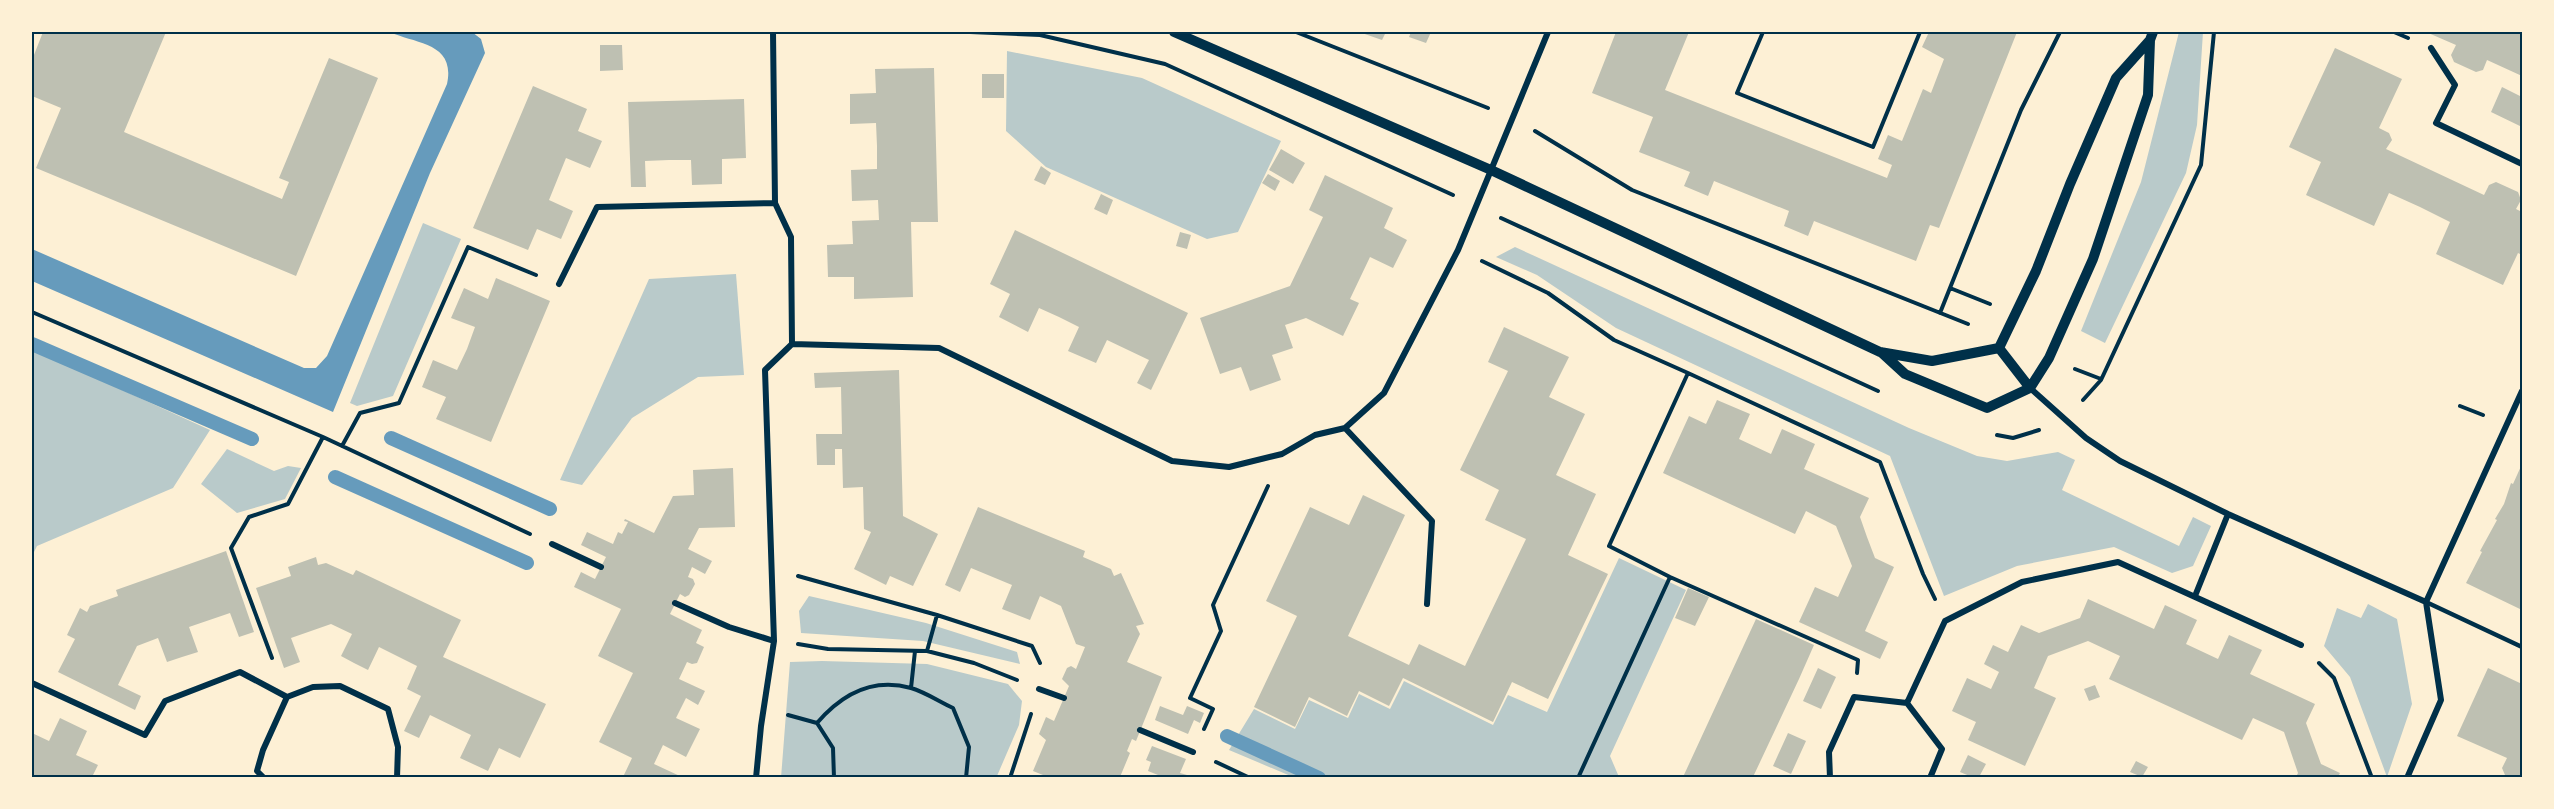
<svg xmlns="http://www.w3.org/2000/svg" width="2554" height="809" font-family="'Playfair Display',serif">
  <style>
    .green { fill: #b9caca }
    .water { fill: #669bbc }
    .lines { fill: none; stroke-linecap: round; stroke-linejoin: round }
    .stream { stroke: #669bbc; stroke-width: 14 }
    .building { fill: #bec0b2 }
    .path { stroke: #003049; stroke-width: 4 }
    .service { stroke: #003049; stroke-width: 4.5 }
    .minor { stroke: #003049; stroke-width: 6 }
    .tertiary { stroke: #003049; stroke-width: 10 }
    .neatline { fill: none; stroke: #003049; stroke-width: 2 }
  </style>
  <rect width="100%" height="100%" fill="#fdf0d5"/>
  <!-- green -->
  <path class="green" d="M2179 32H2203L2197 125 2186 173 2105 343 2081 331 2141 182Z
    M1007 51 1142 78 1281 141 1238 232 1207 239 1046 167 1006 131Z
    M423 223 461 239 393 396 357 406 350 403Z
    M1515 247 1909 428 1977 456 2007 461 2058 452 2075 460 2062 490 2179 546 2193 517 2211 526 2193 566 2172 573 2114 547 2017 566 1944 596 1890 456 1616 328 1537 275 1496 257Z
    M736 274 744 375 698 377 632 418 582 485 560 480 649 279Z
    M32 349 210 430 173 488 37 546 32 556Z
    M227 449 274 471 288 466 301 468 285 499 237 513 201 484Z
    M1619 558 1686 590 1610 756 1619 777H1293L1229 750 1254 709 1295 729 1309 700 1348 718 1359 694 1390 709 1404 681 1493 725 1508 695 1547 712Z
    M809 596 926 623 1017 652 1020 664 923 641 801 633 799 611Z
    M2368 604 2397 619 2412 704 2387 777 2350 677 2324 646 2337 608 2361 618Z
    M822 661 927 664 1008 684 1022 701 1019 725 997 776 781 778 790 662Z"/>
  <!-- water -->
  <path class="water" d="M390 32H472L481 39 485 53 430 173 333 412 32 281V249L304 368H316L327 356 447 84C456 42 415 44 390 32Z"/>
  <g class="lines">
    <!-- stream -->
    <path class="stream" d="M32 344 252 439
      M391 438 550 509
      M335 477 527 563
      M1227 736 1319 778"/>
  </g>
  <!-- building -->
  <path class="building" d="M43 32H166L124 132 282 199 289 182 279 178 329 58 378 78 296 276 36 168 61 108 32 96V60Z
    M1359 32H1386L1382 40Z
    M1411 32H1431L1426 43 1409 37Z
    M1616 32H1689L1665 90 1887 178 1892 165 1878 159 1888 135 1902 141 1923 89 1931 93 1944 59 1922 47 1929 32H2017L1939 228 1930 225 1916 261 1814 221 1808 236 1784 226 1789 211 1714 181 1708 196 1684 186 1690 172 1639 152 1653 117 1592 93Z
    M2426 32H2522V76L2487 60 2483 70 2476 72 2454 62 2451 55 2456 45Z
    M600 45H622L623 70 600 71Z
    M2335 48 2402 79 2379 128 2389 133 2392 140 2386 149 2484 195 2489 185 2496 182 2518 192 2521 200 2516 209 2522 212V255L2518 253 2503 285 2436 254 2450 222 2420 207 2389 193 2374 226 2306 195 2321 162 2289 147Z
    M934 68 938 222H911L913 297 854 299V277H828L827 245 853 244 852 221 879 220 878 200 852 201 851 170 877 169V146L876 123 850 124V94L876 93 875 69Z
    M982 74H1004V98H982Z
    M533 86 587 109 578 131 602 141 590 168 566 158 549 200 573 211 561 239 537 229 528 250 473 228Z
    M2502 87 2522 97V127L2491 112Z
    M744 99 746 158 722 159V184L692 185 691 160H669L645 161 646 187H631L628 102Z
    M1281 149 1305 163 1293 184 1269 170Z
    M1041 166 1051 173 1045 185 1034 180Z
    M1268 174 1280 181 1275 191 1262 183Z
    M1325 175 1393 208 1384 228 1407 240 1393 268 1370 257 1350 299 1359 303 1343 336 1306 318 1285 325 1293 348 1272 355 1281 380 1250 391 1241 367 1220 374 1200 318 1290 286 1323 217 1309 210Z
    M1101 194 1113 200 1107 215 1094 209Z
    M1015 230 1188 313 1151 390 1137 383 1149 360 1107 340 1096 363 1068 351 1079 327 1059 317 1039 308 1028 332 999 317 1010 294 990 284Z
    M1180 232 1191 235 1187 249 1176 246Z
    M496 278 550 301 491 442 436 419 446 397 422 387 433 360 457 370 467 349 475 327 451 318 464 288 488 299Z
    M1504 327 1569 357 1549 397 1585 414 1556 475 1596 494 1568 555 1608 574 1548 699 1512 682 1493 722 1403 678 1389 706 1359 691 1347 716 1309 697 1295 727 1254 707 1297 616 1266 601 1310 507 1349 525 1363 495 1405 515 1348 636 1409 665 1419 644 1465 666 1526 539 1485 520 1499 490 1460 470 1508 371 1488 362Z
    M899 370 903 516 938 534 913 586 890 576 886 585 854 569 871 532 864 529 863 487 843 488 842 449H835V465H817L816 434H842L841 387 815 388 814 373Z
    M1717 400 1750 414 1739 439 1771 454 1782 429 1815 444 1804 469 1869 498 1860 517 1867 537 1875 558 1894 567 1865 631 1888 642 1880 659 1799 622 1815 587 1838 597 1852 566 1836 526 1806 511 1795 534 1663 473 1689 416 1706 424Z
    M2522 464V610L2466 583 2482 552 2480 551 2497 520 2495 519 2504 504 2511 483 2513 484Z
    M733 468 735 527 699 528 688 549 712 561 705 574 692 567 688 577 693 579 695 584 689 595 685 597 680 594 670 614 702 630 696 643 704 647 697 663 692 664 687 662 679 679 705 691 698 705 686 698 676 718 700 729 686 757 663 745 654 764 682 777H623L632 758 599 742 633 673 598 656 621 609 574 587 581 572 595 579 606 557 581 545 587 532 613 544 618 532 622 534 628 522 624 521 625 519 654 533 673 496 694 495 693 470Z
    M978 507 1085 551 1083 557 1111 569 1114 576 1121 573 1144 624 1136 626 1140 634 1127 662 1162 677 1136 741 1132 739 1127 751 1130 753 1120 777H1048L1033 771 1046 740 1039 734 1046 717 1054 721 1069 686 1062 679 1067 668 1071 666 1076 669 1085 647 1076 644 1061 606 1040 596 1030 620 1002 609 1012 585 971 568 960 592 945 585Z
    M226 551 254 632 239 637 230 613 189 627 198 652 182 657 167 662 158 638 137 646 118 685 141 696 135 710 58 672 75 639 67 635 80 608 87 612 90 606 118 596 116 590Z
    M316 557 318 565 326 563 353 575 356 570 461 620 443 657 546 704 520 758 499 748 488 771 460 758 471 735 430 715 419 738 404 731 421 696 407 689 417 666 379 647 368 670 354 663 341 656 352 634 331 624 291 638 300 662 284 668 256 588 291 576 288 567Z
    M1688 588 1709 597 1695 626 1675 618Z
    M2088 599 2154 629 2165 605 2182 613 2197 620 2186 644 2218 659 2229 635 2262 650 2250 674 2315 704 2306 723 2321 764 2340 773 2338 777H2296L2298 773 2284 732 2253 718 2242 740 2109 679 2120 656 2088 641 2048 656 2034 688 2056 698 2025 766 1968 740 1976 722 1952 711 1967 678 1991 689 1999 672 1984 664 1993 645 2008 652 2021 625 2039 633 2080 618Z
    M1756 619 1814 645 1799 679 1753 777H1683Z
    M1818 668 1836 677 1821 709 1803 701Z
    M2488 668 2522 684V777L2505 775 2502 768 2507 758 2457 736Z
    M2095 685 2100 697 2089 701 2084 689Z
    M1160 706 1183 715 1187 706 1204 713 1200 723 1194 720 1188 734 1155 720Z
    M60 718 87 731 76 755 98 765 92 777H32V733L49 741Z
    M1788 733 1806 741 1791 774 1773 766Z
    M1152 746 1186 759 1180 773 1187 775 1186 777H1163L1148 771 1151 762 1146 760Z
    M1968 755 1986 764 1979 777H1972L1960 772Z
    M2136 761 2148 767 2142 777 2130 772Z"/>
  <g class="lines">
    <!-- path -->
    <path class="path" d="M970 32 1040 35 1165 64 1453 195
      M1296 32 1488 108
      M1763 32 1737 93 1873 147 1920 32
      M2394 32 2408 38
      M1535 131 1632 190 1968 324
      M1501 218 1878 391
      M1482 261 1548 293 1614 340 1688 373 1609 546 1670 577 1858 660 1857 673
      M1950 288 1990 304
      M32 312 323 437 530 534
      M1940 313 2021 110 2060 32
      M2075 369 2101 379
      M1688 373 1880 462 1923 574 1935 599
      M2083 400 2101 380 2201 165 2214 32
      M2460 406 2483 415
      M1997 435 2013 438 2039 430
      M342 446 360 413 399 403 468 247 536 275
      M798 576 937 615 1032 646 1040 663
      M798 644 828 649 927 651 974 663 1017 680
      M927 651 937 615
      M272 658 231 548 249 517 288 504 323 437
      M2319 663 2334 678 2372 778
      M911 688 915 651
      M788 715 817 723 833 748 834 778
      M817 723C841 695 872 677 911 688 925 692 940 702 953 708L969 747 966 778
      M1204 729 1213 709 1190 698 1221 631 1213 605 1268 486
      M1216 762 1250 778
      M1010 778 1031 714
      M1578 778 1670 577"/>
    <!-- service -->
    <path class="service" d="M2426 602 2522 647"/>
    <!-- minor -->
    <path class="minor" d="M2431 48 2455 85 2436 123 2522 164
      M559 284 597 207 775 203
      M792 344 939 348 1172 461 1229 467 1282 454 1315 435 1345 428 1384 393 1458 250 1548 32
      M2030 388 2086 438 2120 461 2228 514 2426 602
      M1345 428 1432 521 1427 604
      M552 544 601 567
      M2195 596 2228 514
      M2426 602 2522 391
      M675 603 729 627 774 641
      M32 683 145 735 165 701 240 672 287 697 313 687 340 686 388 709 398 747 397 778
      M1039 689 1064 698
      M1907 703 1945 621 2022 582 2118 562 2301 645
      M1140 730 1193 752
      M264 778 257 771 263 750 287 697
      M756 778 761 726 774 641 765 370 792 344 791 237 775 203 773 32
      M1830 778 1829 752 1854 697 1907 703 1942 749 1930 778
      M2407 778 2441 700 2426 602"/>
    <!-- tertiary -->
    <path class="tertiary" d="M1174 32 1491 170 1880 352 1932 361 1999 348
      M1999 348 2036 271 2070 184 2116 78 2150 40
      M1999 348 2030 388
      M1881 352 1905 374 1987 408 2030 388 2049 358 2093 259 2148 95 2150 40 2153 32"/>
  </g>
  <!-- border -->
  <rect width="2554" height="809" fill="none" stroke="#fdf0d5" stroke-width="66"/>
  <rect x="33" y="33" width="2488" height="743" class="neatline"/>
</svg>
